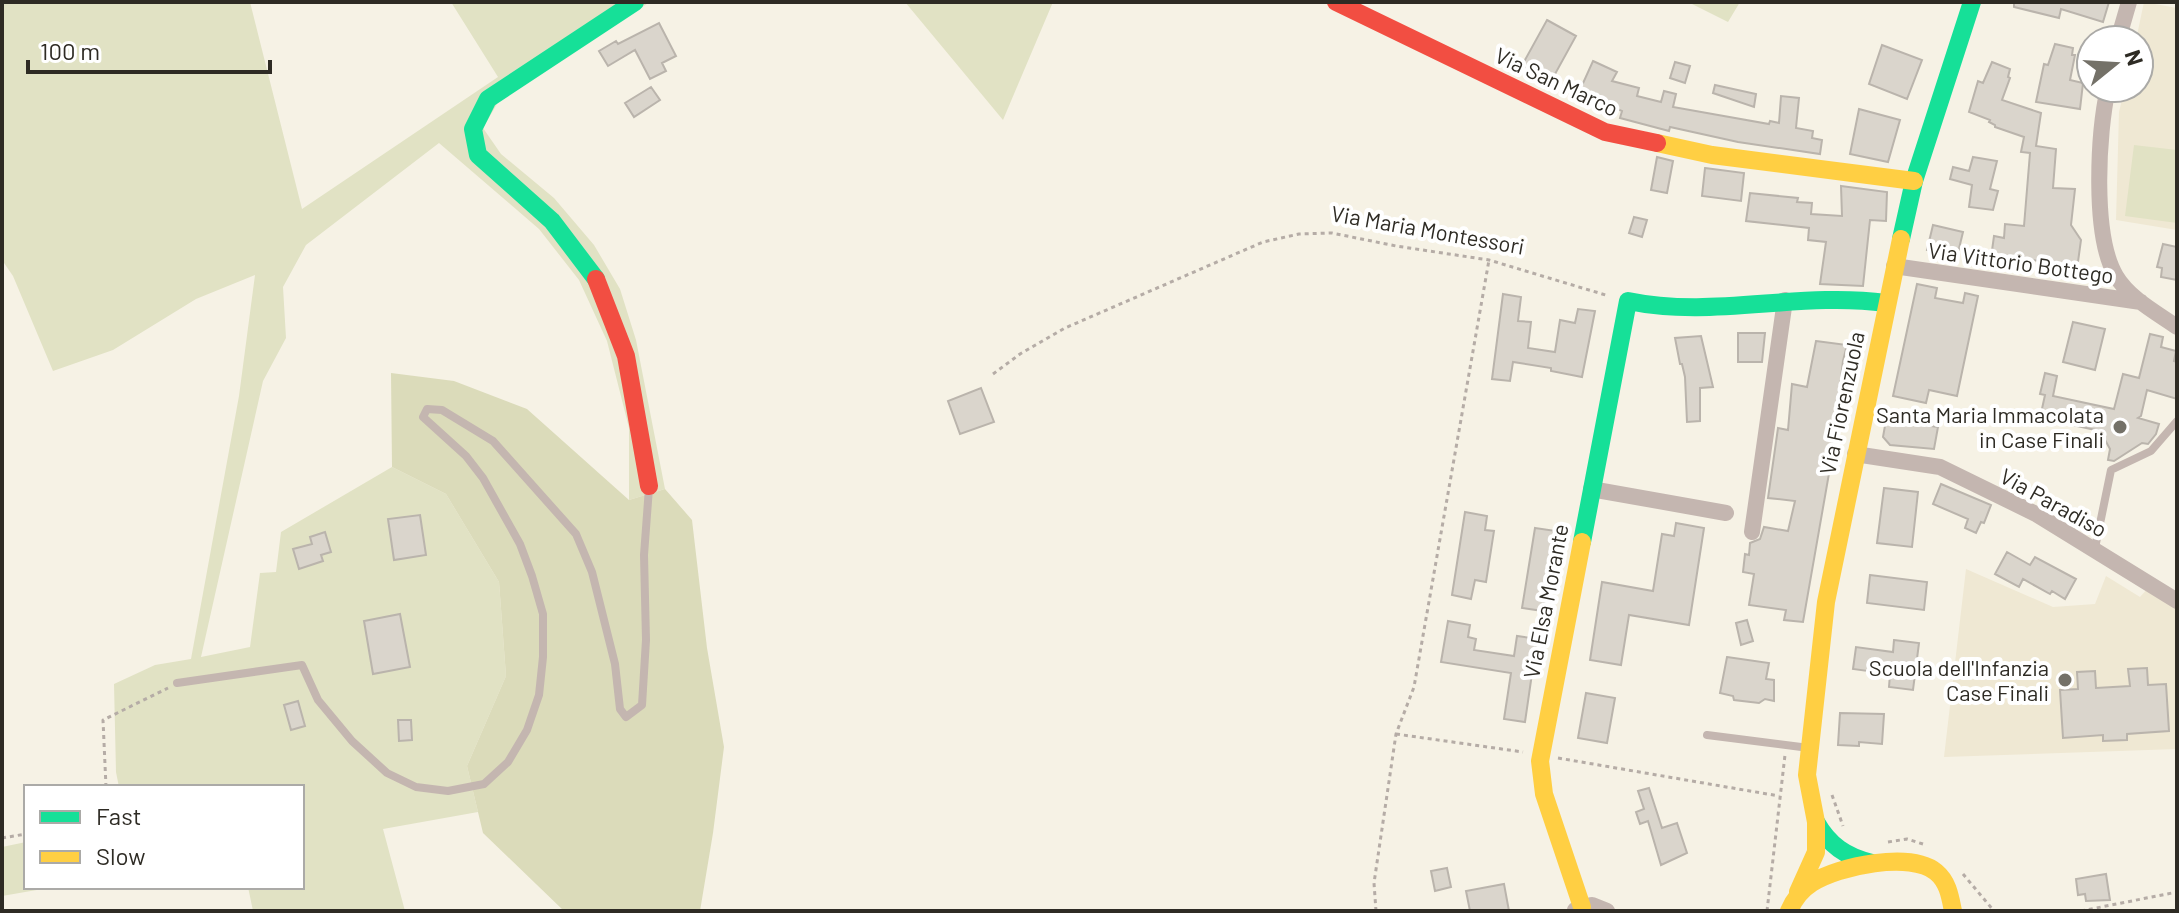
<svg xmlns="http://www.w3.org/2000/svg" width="2179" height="913" font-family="Barlow,sans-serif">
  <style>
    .built { fill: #efe8d3 }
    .green { fill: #e1e2c4 }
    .forest { fill: #dbdbba }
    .building { fill: #dad5cc; stroke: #bab4ac; stroke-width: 2 }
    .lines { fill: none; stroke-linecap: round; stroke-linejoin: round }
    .path { stroke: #b5aca6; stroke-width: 3; stroke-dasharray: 4 4; stroke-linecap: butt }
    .lane { stroke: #c4b6b0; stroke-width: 8 }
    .street { stroke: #c4b6b0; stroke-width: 16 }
    .fast { stroke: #16e098; stroke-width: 18 }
    .slow { stroke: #ffcf43; stroke-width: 18 }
    .jam { stroke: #f24e42; stroke-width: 18 }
    .poi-dot { fill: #747168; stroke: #fff; stroke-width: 3 }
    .labels { text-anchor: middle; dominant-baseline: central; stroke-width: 8; stroke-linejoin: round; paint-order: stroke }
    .street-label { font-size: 22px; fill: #2e2b24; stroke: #fff }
    .poi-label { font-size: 22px; fill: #2e2b24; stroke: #fff; text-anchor: end }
  </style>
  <rect width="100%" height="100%" fill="#f6f2e5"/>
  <!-- built -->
  <path class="built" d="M2144 2 2177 8V230L2116 220 2119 112 2125 88H2139V40H2136Z
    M1966 569 2053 607 2095 604 2106 576 2140 597 2149 587 2176 606 2177 749 1944 757Z"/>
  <!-- green -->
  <path class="green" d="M2 2H250L302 209 498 77 451 2H650L501 97 483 128 501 154 554 198 594 245 620 289 636 340 665 489 629 500V428L607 341 579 280 539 229 439 143 306 245 283 287 286 338 263 381 201 657 250 647 260 573 276 572 281 532 392 467 446 494 499 582 506 676 467 766 478 812 383 829 405 911H253L248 887H302V787H119L116 772 114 684 155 665 191 659 239 396 255 275 196 299 113 350 53 371 13 276 2 260Z
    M905 2H1053L1003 120Z
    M1688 2H1740L1728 22Z
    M2134 145 2177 150V223L2125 216Z
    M26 842V887H54L2 896V847Z"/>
  <!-- forest -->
  <path class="forest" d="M391 373 454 381 527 409 629 500 665 489 692 520 707 648 724 747 713 833 700 911H564L483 833 467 766 506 676 499 582 446 494 392 467Z"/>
  <!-- building -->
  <path class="building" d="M2014 2H2109L2103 22 2061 9 2059 18 2014 7Z
    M1547 20 1576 36 1549 85 1520 69Z
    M659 23 676 56 662 63 666 71 650 79 635 50 608 66 599 51 616 41 618 44Z
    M2055 44 2073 48 2072 55H2075L2070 80 2083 83 2080 109 2036 102 2044 64 2048 65Z
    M1882 45 1922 60 1907 99 1869 84Z
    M1593 61 1617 72 1612 81 1639 88 1637 96 1661 102 1664 91 1676 94 1673 107 1769 124 1770 121 1779 123 1781 96 1799 98 1796 128 1813 131 1812 138 1822 140 1820 154 1738 142 1670 127 1669 131 1620 118 1622 111 1579 92Z
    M1675 62 1690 66 1685 83 1670 78Z
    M1992 62 2010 69 2008 77 2010 78 2002 100 2041 113 2036 146 2056 149 2053 188 2075 189 2071 225 2081 240 2077 269 2018 257 2016 269 1990 265 1994 236 2004 238 2005 224 2024 226 2030 153 2021 152 2024 137 1995 127V125L1989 122 1990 120 1969 112 1978 81 1983 83Z
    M1715 85 1756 94 1754 107 1713 93Z
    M651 87 660 100 634 117 625 103Z
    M1859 109 1900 120 1888 162 1850 154Z
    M1657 157 1673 161 1667 193 1651 190Z
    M1973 157 1997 161 1990 189 1998 191 1993 210 1969 207 1972 185 1950 179 1953 167 1969 171Z
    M1705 168 1744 173 1741 201 1702 196Z
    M1841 186 1887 192 1886 221 1870 220 1863 286 1820 284 1826 242 1808 240 1809 228 1746 221 1750 193 1798 198 1797 202 1812 203 1811 214 1842 216Z
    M1634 217 1647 220 1642 237 1629 233Z
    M1933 225 1963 232 1957 257 1927 250Z
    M2163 244 2177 247V280L2161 277 2162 268 2157 267Z
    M1917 284 1937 288 1935 298 1963 303 1965 293 1978 296 1957 396 1929 390 1926 403 1893 396Z
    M1503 294 1521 297 1518 321 1531 322 1528 348 1555 352 1560 320 1575 323 1578 309 1595 311 1582 377 1551 371V368L1513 362 1510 381 1492 379Z
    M2073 322 2105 329 2095 370 2063 362Z
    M1738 333H1765L1762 362H1738Z
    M2150 334 2163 337 2161 347 2176 351 2174 361 2177 362V399L2147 390 2141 416 2138 418 2159 424 2156 434 2148 444 2142 443 2114 461 2108 460 2110 449 2100 431 2040 418 2045 395 2040 394 2045 373 2057 376 2053 396 2114 409 2123 374 2139 378Z
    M1701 336 1713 387 1700 388V421L1687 422 1685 377 1682 364H1680L1675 338Z
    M1816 341 1847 345 1843 361 1831 462 1803 622 1784 620 1786 610 1749 605 1754 574 1743 572 1745 554 1749 555 1750 543 1760 539 1764 527 1788 531 1795 501 1768 498 1778 428 1788 430 1792 384 1807 387Z
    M981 388 994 422 960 434 948 401Z
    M1886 420 1938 427 1934 449 1890 445 1883 437Z
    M1941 484 1991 505 1984 523 1981 522 1976 533 1965 528 1968 519 1933 504Z
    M1884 488 1918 492 1912 547 1877 543Z
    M1465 512 1487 516 1485 530 1494 531 1486 582 1475 580 1471 599 1452 595Z
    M420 515 426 555 394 560 388 519Z
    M1676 523 1704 528 1689 625 1629 615 1621 665 1590 660 1602 582 1653 591 1662 534 1674 536Z
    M1535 528 1556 531 1543 611 1522 608Z
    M325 532 331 552 321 555 323 561 299 569 293 549 312 544 310 537Z
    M2007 552 2030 565 2035 557 2076 579 2065 599 2052 591 2050 594 2023 579 2019 587 1995 574Z
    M1870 575 1927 582 1924 610 1867 603Z
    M400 614 410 667 373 674 364 621Z
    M1747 620 1753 641 1741 645 1736 623Z
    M1448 621 1470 625 1468 637 1476 639 1474 650 1514 656 1517 636 1537 639 1525 722 1504 719 1511 673 1441 662Z
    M1894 640 1919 643 1913 690 1889 687 1890 674 1853 669 1856 647 1893 652Z
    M1727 657 1769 663 1766 679 1774 680V701L1765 699 1759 703 1734 700 1733 696 1720 693Z
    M2147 668 2148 685 2166 684 2169 731 2127 734V740L2103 741V735L2063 738 2060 690 2078 689 2077 672 2095 671 2096 688 2130 686 2128 669Z
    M1586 693 1615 698 1607 743 1578 738Z
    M298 701 305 726 291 730 284 705Z
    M1840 713 1884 714 1882 744 1859 742V746L1838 745Z
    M398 720H411L412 740 399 741Z
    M1649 788 1662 828 1677 823 1687 853 1661 865 1648 821 1640 824 1636 812 1644 809 1638 791Z
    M1447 868 1451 887 1435 891 1431 871Z
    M2106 874 2110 900 2086 901 2085 894 2078 895 2076 879Z
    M1504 884 1509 911H1470L1466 891Z"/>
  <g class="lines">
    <!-- path -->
    <path class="path" d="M993 374 1020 354 1065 328 1263 242 1299 234 1332 233 1396 246 1489 260 1609 296
      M1396 734 1523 752
      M1558 758 1779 796
      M106 787 103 720 168 688
      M1832 795 1843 826
      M2 838 26 834
      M1888 842 1907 839 1923 844
      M1963 874 1994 911
      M1376 911 1374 883 1396 734 1414 687 1489 260
      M1767 911 1785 755
      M2081 911 2177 892"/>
    <!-- lane -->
    <path class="lane" d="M2095 548 2111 470 2151 451 2177 421
      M177 683 302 665 318 700 352 741 387 773 416 787 448 791 484 784 508 762 527 730 539 695 543 657V614L532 576 520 544 483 478 466 456 423 417 427 409 442 410 493 441 576 534 592 572 615 664 620 709 626 717 642 705 646 640 644 555 649 488
      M1707 735 1809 748"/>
    <!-- street -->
    <path class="street" d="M2118 40 2129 2
      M2108 88C2098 133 2092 236 2116 276 2129 298 2157 313 2177 327
      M1894 266 2141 302
      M1855 454 1940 467 2036 514 2177 601
      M1591 489 1726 513
      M1752 532 1785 300
      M1575 910 1592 905 1607 911"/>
    <!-- fast -->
    <path class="fast" d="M1901 239 1914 181 1972 2
      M596 279 552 221 478 155 473 129 488 99 635 2
      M1582 542 1628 301C1714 319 1799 291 1886 303
      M1816 822C1829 845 1846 857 1872 863"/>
    <!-- slow -->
    <path class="slow" d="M1657 143 1712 155 1914 181
      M1582 542 1540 761 1544 794 1582 907
      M1798 892 1816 852V822L1807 775 1826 602 1901 239
      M1789 911C1794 899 1801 890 1812 883 1838 866 1911 851 1936 872 1948 882 1950 896 1953 911"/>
    <!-- jam -->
    <path class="jam" d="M1336 2 1605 132 1657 143
      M596 279 626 356 649 486"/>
  </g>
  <!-- markers -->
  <g class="poi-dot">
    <circle cx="2120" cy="427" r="8"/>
    <circle cx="2065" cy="680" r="8"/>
  </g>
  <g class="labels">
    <!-- street labels -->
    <g class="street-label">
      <text transform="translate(1557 81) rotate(25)">Via San Marco</text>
      <text transform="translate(1428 229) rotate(10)">Via Maria Montessori</text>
      <text transform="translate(2021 262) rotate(8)">Via Vittorio Bottego</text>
      <text transform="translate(1841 403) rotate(-78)">Via Fiorenzuola</text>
      <text transform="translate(2054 502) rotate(29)">Via Paradiso</text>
      <text transform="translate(1545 601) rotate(-79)">Via Elsa Morante</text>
    </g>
    <!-- poi labels -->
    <g class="poi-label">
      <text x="2104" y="414">Santa Maria Immacolata<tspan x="2104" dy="25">in Case Finali</tspan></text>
      <text x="2049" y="667">Scuola dell'Infanzia<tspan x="2049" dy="25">Case Finali</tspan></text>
    </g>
  </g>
  <!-- border -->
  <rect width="2179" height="913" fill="none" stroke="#2e2b24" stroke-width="8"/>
  <!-- legend -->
  <rect x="24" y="785" width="280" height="104" fill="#ffffff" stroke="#abaaa7" stroke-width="2"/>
  <rect x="40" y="811" width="40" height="12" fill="#16e098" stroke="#abaaa7" stroke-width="2"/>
  <text x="96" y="825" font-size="24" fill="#2e2b24">Fast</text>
  <rect x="40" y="851" width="40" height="12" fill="#ffcf43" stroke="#abaaa7" stroke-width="2"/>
  <text x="96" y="865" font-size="24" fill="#2e2b24">Slow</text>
  <!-- north arrow -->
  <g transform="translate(2115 64) rotate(72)"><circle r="38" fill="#ffffff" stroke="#abaaa7" stroke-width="2"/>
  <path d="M0-6L14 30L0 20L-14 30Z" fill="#747168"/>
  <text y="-12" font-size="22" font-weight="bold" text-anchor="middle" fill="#2e2b24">N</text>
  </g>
  <!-- scale -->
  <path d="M28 60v12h242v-12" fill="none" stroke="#2e2b24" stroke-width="4"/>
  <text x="40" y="60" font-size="24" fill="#2e2b24" stroke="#ffffff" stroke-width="6" paint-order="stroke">100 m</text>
</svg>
